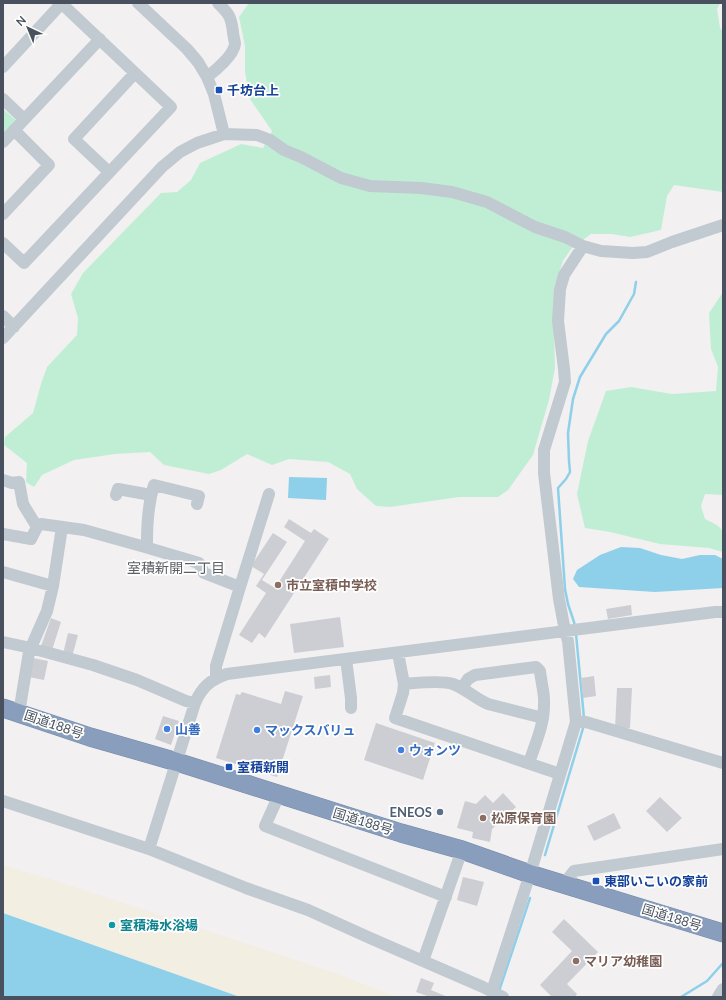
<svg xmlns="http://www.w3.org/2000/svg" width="726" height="1000" font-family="Lato,'Noto Sans JP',sans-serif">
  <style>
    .green { fill: #c0eed5 }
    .sand { fill: #f2eee1 }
    .water { fill: #8ecfe9 }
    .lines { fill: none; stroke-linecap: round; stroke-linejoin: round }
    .stream { stroke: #8ecfe9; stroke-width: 2.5 }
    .building { fill: #cdced4 }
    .highway-casing { stroke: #7489a8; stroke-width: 19 }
    .minor { stroke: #c1c9d1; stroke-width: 12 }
    .highway { stroke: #899ebd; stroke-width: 18 }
    .transit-dot { fill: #1a4fb4; stroke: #fff; stroke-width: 1.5 }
    .education-dot { fill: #8d6e63; stroke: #fff; stroke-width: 1.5 }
    .shop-dot { fill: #3f7fe0; stroke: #fff; stroke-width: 1.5 }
    .service-dot { fill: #5c6f8a; stroke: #fff; stroke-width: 1.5 }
    .culture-dot { fill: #0f9aa8; stroke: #fff; stroke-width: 1.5 }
    .labels { text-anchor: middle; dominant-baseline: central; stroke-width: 3.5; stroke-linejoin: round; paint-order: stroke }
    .transit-label { font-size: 13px; font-weight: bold; fill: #164399; stroke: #fff; text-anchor: start }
    .education-label { font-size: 13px; font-weight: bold; fill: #785e54; stroke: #fff; text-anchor: start }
    .street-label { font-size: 13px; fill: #48515d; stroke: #fff }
    .shop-label { font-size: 13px; font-weight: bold; fill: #366cbe; stroke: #fff; text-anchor: start }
    .service-label { font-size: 13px; font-weight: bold; fill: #4e5e75; stroke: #fff; text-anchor: end }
    .culture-label { font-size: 13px; font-weight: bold; fill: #0d838f; stroke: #fff; text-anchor: start }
    .neighbourhood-label { font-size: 14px; fill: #5c5f64; stroke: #fff }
  </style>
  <rect width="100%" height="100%" fill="#f2f0f0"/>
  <!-- green -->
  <path class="green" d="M249 3H720L717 9 720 28 723 31V192L674 185 667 196 661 230 630 237 612 234H591L571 249 563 261 554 287V329L555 368 549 400 533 455 508 490 498 497H459L390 507 376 506 357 489 350 474 328 462 289 459 272 465 247 454 221 470 209 474 164 465 150 452 115 454 74 460 42 475 34 487 26 482 27 463 4 445 5 437 33 413 41 384 47 367 77 335 78 318 71 294 83 273 161 193 177 192 191 180 200 163 241 144 263 148 272 131 250 99 245 72V46L239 17Z
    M3 109 17 121 3 136Z
    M723 292V495L705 494 701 506 705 519C726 529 723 529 723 552L709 548 660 544 610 532 585 528 577 494 588 441 606 391 631 387 672 394 716 391 718 367 711 349 709 313Z"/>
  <!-- sand -->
  <path class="sand" d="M3 865 50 879 338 974 396 997H240L3 913Z"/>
  <!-- water -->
  <path class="water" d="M289 477 327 478 326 500 288 498Z
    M621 547 640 548 661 555 682 559 700 555H715L723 559V588L655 592 579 587 573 579 577 570 600 555Z
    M3 913 240 997H3Z"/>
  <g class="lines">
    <!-- stream -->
    <path class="stream" d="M575 627 574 622 568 604 565 589 558 488 566 479 570 472 569 461 568 433 573 399 580 377 606 334 619 321 634 294 636 282
      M576 634 584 718
      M545 855 584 725
      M499 991 530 898
      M681 997 707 981 723 963"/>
  </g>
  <!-- building -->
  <path class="building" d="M289 519 311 533 314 529 329 539 265 638 259 633 252 643 239 635 266 593 256 586 264 574 251 566 273 533 287 542 262 580 275 588 305 541 284 527Z
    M631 605 632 615 608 619 606 609Z
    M340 617 344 647 294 653 290 624Z
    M51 618 61 622 52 650 41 646Z
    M68 633 78 635 72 657 63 654Z
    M33 658 48 661 44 680 29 677Z
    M330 675 331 687 315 689 314 677Z
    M594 676 596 696 583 698 581 678Z
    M617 688H632L630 728H615Z
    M285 691 303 696 277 777 216 758 236 694 240 695 242 692 281 704Z
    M163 716 179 721 171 745 155 739Z
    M376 723 435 743 423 780 364 760Z
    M503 793 516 807 492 829 490 842 472 838 473 832 457 828 465 801 476 804 485 795 493 803Z
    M660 797 682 818 667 832 646 811Z
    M614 813 621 828 594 841 587 826Z
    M463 877 484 882 477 906 457 900Z
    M564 919 598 952 567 984 577 994 575 997H552L540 985 572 951 552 932Z
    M421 978 434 983 431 990 448 997H430L416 992Z"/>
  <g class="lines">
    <!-- highway casing -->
    <g class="highway-casing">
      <path id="highway" d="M3 708 90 737 177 762 401 833 462 850 530 874 723 933"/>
    </g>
    <!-- minor -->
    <path class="minor" d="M138 3 187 49 198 62 207 77 214 94 224 134
      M3 67 62 3
      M207 77C215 71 234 55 235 44 235 41 233 36 233 32 231 16 229 14 218 3
      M3 99 24 119
      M3 142 100 39
      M109 172 74 139 135 73
      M3 214 49 165 14 130
      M3 243 24 263 171 107 61 3
      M3 316 14 327
      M3 338 162 167 180 152 197 143 224 134 257 135 270 140 284 150 301 157 341 178 370 186 421 188 452 192 487 202 535 227 565 237 583 246 601 251 633 253 647 252 672 242 723 225
      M3 480 12 483 19 482 23 504 37 527
      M116 495 118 489 151 495
      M3 534 31 539 37 527 41 524 84 530 145 547 199 563 204 573 240 587
      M145 547 147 542C147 523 148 504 154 485L199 496 197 504
      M3 572 42 583 53 586
      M3 642 31 648 93 665 137 680 186 701 195 703
      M398 653 404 684 403 693 395 718 560 774
      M346 659 351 698V708
      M216 678V666L240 587 269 494
      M404 684C416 683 442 680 453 684 466 689 476 699 488 704L543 718
      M462 688 468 679 475 675 536 667 540 671C541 682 545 694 544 705 544 726 535 744 529 763
      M19 713 29 652 47 611 53 586 62 527
      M576 722H586L723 763
      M279 795 265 826 446 897
      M3 801 149 849 246 888 308 910 370 938 483 987 503 997
      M149 849 195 703C202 687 210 680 227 674L715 612H723
      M564 884 574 871 723 849
      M423 961 462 850
      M492 991 530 874 576 722 568 641 565 631 559 599 544 473V450L565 382 564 369 558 321 560 289 564 275 583 246
      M718 997 723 989"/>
    <!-- highway -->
    <use href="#highway" class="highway"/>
  </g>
  <!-- markers -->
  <g class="transit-dot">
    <rect x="215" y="86" width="8" height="8" rx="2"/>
    <rect x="225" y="763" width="8" height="8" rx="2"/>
    <rect x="592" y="877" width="8" height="8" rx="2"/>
  </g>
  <g class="education-dot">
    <circle cx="278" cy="585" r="4"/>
    <circle cx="483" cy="818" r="4"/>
    <circle cx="576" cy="961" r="4"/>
  </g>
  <g class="shop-dot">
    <circle cx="167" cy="729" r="4"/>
    <circle cx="257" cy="730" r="4"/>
    <circle cx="401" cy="750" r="4"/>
  </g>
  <circle class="service-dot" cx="440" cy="812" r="4"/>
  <circle class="culture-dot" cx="112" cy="925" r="4"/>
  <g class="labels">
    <!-- transit labels -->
    <g class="transit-label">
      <text x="227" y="90">千坊台上</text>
      <text x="237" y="767">室積新開</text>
      <text x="604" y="881">東部いこいの家前</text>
    </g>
    <!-- education labels -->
    <g class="education-label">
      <text x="286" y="585">市立室積中学校</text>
      <text x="491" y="818">松原保育園</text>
      <text x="584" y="961">マリア幼稚園</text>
    </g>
    <!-- street labels -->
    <g class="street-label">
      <text transform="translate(54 724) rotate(19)">国道188号</text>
      <text transform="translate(363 821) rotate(17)">国道188号</text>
      <text transform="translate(672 917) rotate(17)">国道188号</text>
    </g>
    <!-- shop labels -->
    <g class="shop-label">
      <text x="175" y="729">山善</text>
      <text x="265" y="730">マックスバリュ</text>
      <text x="409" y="750">ウォンツ</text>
    </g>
    <!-- service labels -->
    <g class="service-label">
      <text x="432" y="812">ENEOS</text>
    </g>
    <!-- culture labels -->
    <g class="culture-label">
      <text x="120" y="925">室積海水浴場</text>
    </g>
    <!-- neighbourhood labels -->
    <g class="neighbourhood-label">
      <text x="176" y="567">室積新開二丁目</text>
    </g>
  </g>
  <!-- border -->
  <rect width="726" height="1000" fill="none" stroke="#48515d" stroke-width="8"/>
  <!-- north arrow -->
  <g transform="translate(28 28) rotate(316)" stroke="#ffffff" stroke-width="3" paint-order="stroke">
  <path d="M0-3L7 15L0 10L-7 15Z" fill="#48515d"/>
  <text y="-6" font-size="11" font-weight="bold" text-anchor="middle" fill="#48515d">N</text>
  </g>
</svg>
